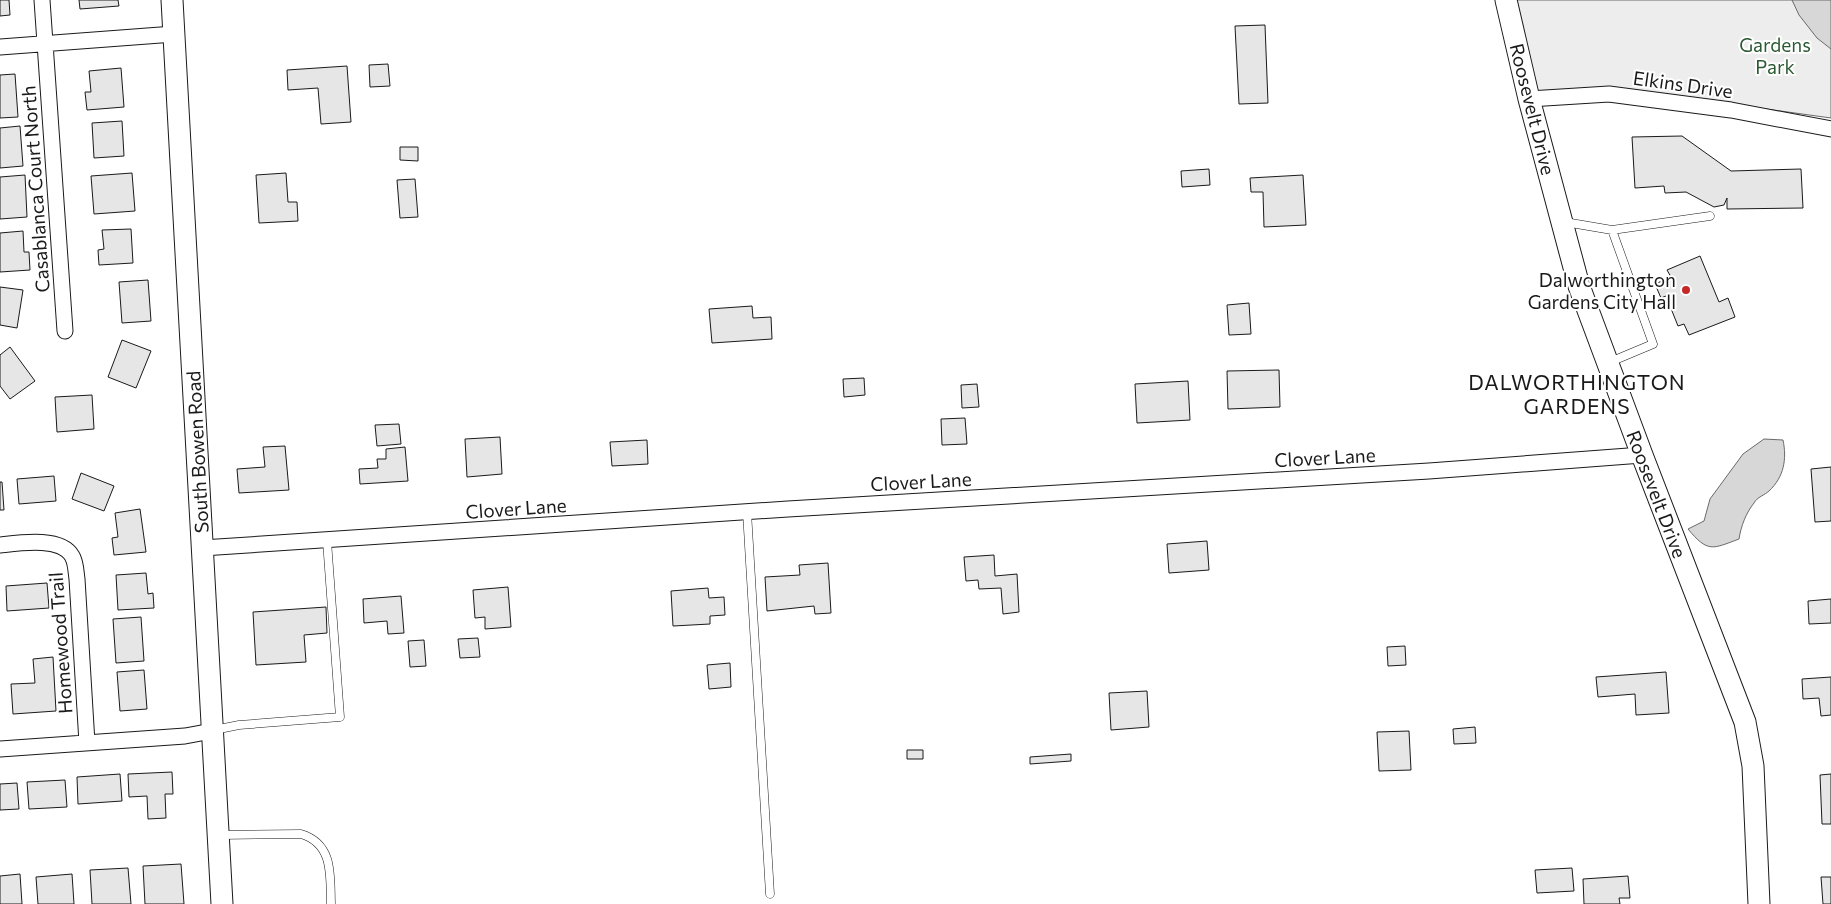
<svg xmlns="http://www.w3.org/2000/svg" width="1831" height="904" font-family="Commissioner,sans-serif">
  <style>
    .built { fill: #ededed; stroke: #6a6a6a }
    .water { fill: #d7d7d7; stroke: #6a6a6a }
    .building { fill: #e6e6e6; stroke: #1a1a1a }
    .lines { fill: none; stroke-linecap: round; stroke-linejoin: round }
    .lane-casing { stroke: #1a1a1a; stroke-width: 9 }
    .street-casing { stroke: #1a1a1a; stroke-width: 17 }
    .secondary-casing { stroke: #1a1a1a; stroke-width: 23 }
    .lane { stroke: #fff; stroke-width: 8 }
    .street { stroke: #fff; stroke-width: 15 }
    .secondary { stroke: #fff; stroke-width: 21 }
    .poi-dot { fill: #c62828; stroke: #fff; stroke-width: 2 }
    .labels { text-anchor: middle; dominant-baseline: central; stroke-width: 4; stroke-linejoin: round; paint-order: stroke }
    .park-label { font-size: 19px; fill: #2b5a34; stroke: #fff }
    .street-label { font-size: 19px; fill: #1a1a1a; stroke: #fff }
    .poi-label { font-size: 19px; fill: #1a1a1a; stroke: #fff; text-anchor: end }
    .quarter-label { font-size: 21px; letter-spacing: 1px; fill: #1a1a1a; stroke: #fff }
  </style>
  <rect width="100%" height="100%" fill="#fff"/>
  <!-- built -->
  <path class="built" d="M1511 0H1831V118L1687 98 1534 91Z"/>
  <!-- water -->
  <path class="water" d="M1792 0H1831V49L1817 38 1799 15Z
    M1764 439 1783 440C1787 459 1784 477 1769 491 1765 495 1757 497 1754 503 1746 513 1741 526 1739 539 1712 549 1708 553 1688 529L1704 521 1710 499 1743 454Z"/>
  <!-- building -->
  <path class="building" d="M0 0H9L10 15 0 16Z
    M79 0H118L119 6 80 9Z
    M1265 25 1268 103 1239 104 1235 26Z
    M388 64 390 86 370 87 369 65Z
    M347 66 351 122 321 124 318 88 288 90 287 70Z
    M121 68 124 107 87 110 85 92H91L89 71Z
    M15 74 18 117 0 118V75Z
    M122 121 124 156 94 158 92 123Z
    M20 126 23 166 0 168V128Z
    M1682 136 1731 171 1801 169 1803 208 1727 209V198L1724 205 1714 207 1686 192 1665 193 1664 186 1635 188 1632 137Z
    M400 147H418V161L400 160Z
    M1209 169 1210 185 1182 187 1181 171Z
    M132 173 135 211 94 214 91 176Z
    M286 173 288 202H297L298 221 259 223 256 175Z
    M25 175 27 217 0 219V177Z
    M1303 175 1306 225 1264 227 1263 192H1251L1250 178Z
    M415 179 418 217 400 218 397 180Z
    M131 229 133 263 99 265 98 250 104 249 102 230Z
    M23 231 24 252H29L30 270 0 272V233Z
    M1700 256 1719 302 1728 298 1735 317 1689 335 1684 324 1678 326 1666 296 1661 298 1655 284 1671 277 1667 270Z
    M148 280 151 321 122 323 119 282Z
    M0 287 23 290 17 328 0 325Z
    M1249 303 1251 334 1229 335 1227 305Z
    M752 306 753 318 771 317 772 339 712 343 709 309Z
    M122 340 151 351 136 388 108 377Z
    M10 347 35 381 10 399 0 386V355Z
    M1279 370 1280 407 1228 409 1227 371Z
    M864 378 865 395 844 397 843 379Z
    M1188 381 1190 420 1137 423 1135 384Z
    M977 384 979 407 962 408 961 385Z
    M92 395 94 429 57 432 55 397Z
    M965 418 967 444 942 445 941 419Z
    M399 424 401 444 377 446 375 425Z
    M500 437 502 474 467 477 465 439Z
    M647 440 648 464 612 466 610 442Z
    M285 446 289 490 239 493 237 469 265 467 263 447Z
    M405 447 408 481 360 484 359 469 378 468 377 459H386V449Z
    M1831 467V521L1815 522 1811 469Z
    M81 473 114 486 104 511 72 499Z
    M54 476 56 501 19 504 17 479Z
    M0 482H2L4 510H0Z
    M140 509 146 552 114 555 112 538 118 537 115 513Z
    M1207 541 1209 570 1169 573 1167 544Z
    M994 555 995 576 1017 574 1019 612 1003 614 1001 588 979 589 978 580 966 581 964 557Z
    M828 563 831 613 815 614 814 606 767 611 765 577 800 575 799 565Z
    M146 573 148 594 153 593 154 608 118 610 116 575Z
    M47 583 49 608 7 611 6 586Z
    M508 587 511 627 485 629V617L475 618 473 590Z
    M708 588 709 598 724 597 725 615 710 616V624L673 626 671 591Z
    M401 596 404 633 388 634 387 621 364 623 363 599Z
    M1831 599V623L1809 624 1808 601Z
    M326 607 327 633 304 635 306 662 256 665 253 612Z
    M141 617 144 661 116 663 113 619Z
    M478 638 480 657 460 658 458 639Z
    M424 640 426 666 410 667 408 641Z
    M1405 646 1406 665 1388 666 1387 647Z
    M53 657 56 711 13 714 11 684 35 683 33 659Z
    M730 663 731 687 709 689 707 665Z
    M144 670 147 709 120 711 117 672Z
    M1666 672 1669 713 1636 715 1635 694 1598 697 1596 677Z
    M1831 677V715L1821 716 1819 698 1803 699 1802 679Z
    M1147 691 1149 727 1111 730 1109 693Z
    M1475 727 1476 743 1454 744 1453 729Z
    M1409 731 1411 770 1379 771 1377 732Z
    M907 750H923V759H907Z
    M1071 754V761L1030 764V757Z
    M172 772 173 794H165L166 818 148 819 147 796 129 797 128 774Z
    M120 774 122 801 78 804 77 777Z
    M1831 774V824H1822L1820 775Z
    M65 780 67 807 29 809 27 782Z
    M17 783 19 809 0 810V784Z
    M181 864 184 904H145L143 866Z
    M128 868 131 904H92L90 870Z
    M1572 868 1574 891 1537 893 1535 870Z
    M20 874 22 904H0V876Z
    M72 874 74 904H38L36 877Z
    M1628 876 1630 898H1619L1620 904H1584L1583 879Z
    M1821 877H1831V904H1823Z"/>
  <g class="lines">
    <!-- lane casing -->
    <g class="lane-casing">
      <path id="lane" d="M1565 222 1612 230
        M1610 362 1653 344 1612 230 1710 216
        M747 512 770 894
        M214 730 239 725 340 717 327 541
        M220 835 301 834C334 844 330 876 331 904"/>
    </g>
    <!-- street casing -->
    <g class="street-casing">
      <path id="street" d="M42 0 65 331
        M0 47 174 34
        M1529 99 1609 94 1731 110 1831 129
        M0 545C18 543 61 536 72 556 76 562 76 573 77 579L87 743
        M202 548 788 509 1429 471 1642 455
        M0 749 185 736 212 731"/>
    </g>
    <!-- secondary casing -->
    <g class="secondary-casing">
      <path id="secondary" d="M172 0 222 904
        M1506 0 1529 99 1579 286 1642 455 1745 722 1753 766 1759 904"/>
    </g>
    <!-- lane -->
    <use href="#lane" class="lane"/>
    <!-- street -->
    <use href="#street" class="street"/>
    <!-- secondary -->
    <use href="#secondary" class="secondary"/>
  </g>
  <!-- markers -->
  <circle class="poi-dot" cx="1686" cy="290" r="5"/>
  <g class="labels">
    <!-- park labels -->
    <g class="park-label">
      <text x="1775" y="44">Gardens<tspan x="1775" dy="22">Park</tspan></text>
    </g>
    <!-- street labels -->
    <g class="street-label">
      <text transform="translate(1683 84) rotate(8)">Elkins Drive</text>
      <text transform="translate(1533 109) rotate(76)">Roosevelt Drive</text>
      <text transform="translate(35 189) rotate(-94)">Casablanca Court North</text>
      <text transform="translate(197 452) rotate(-93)">South Bowen Road</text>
      <text transform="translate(1325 457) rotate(-3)">Clover Lane</text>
      <text transform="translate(921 481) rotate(-3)">Clover Lane</text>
      <text transform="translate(1657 494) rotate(69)">Roosevelt Drive</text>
      <text transform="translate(516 508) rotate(-4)">Clover Lane</text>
      <text transform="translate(60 643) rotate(-94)">Homewood Trail</text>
    </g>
    <!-- poi labels -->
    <g class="poi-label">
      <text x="1676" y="279">Dalworthington<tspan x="1676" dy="22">Gardens City Hall</tspan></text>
    </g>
    <!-- quarter labels -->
    <g class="quarter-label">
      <text x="1577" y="381">DALWORTHINGTON<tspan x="1577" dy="24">GARDENS</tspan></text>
    </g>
  </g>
</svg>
